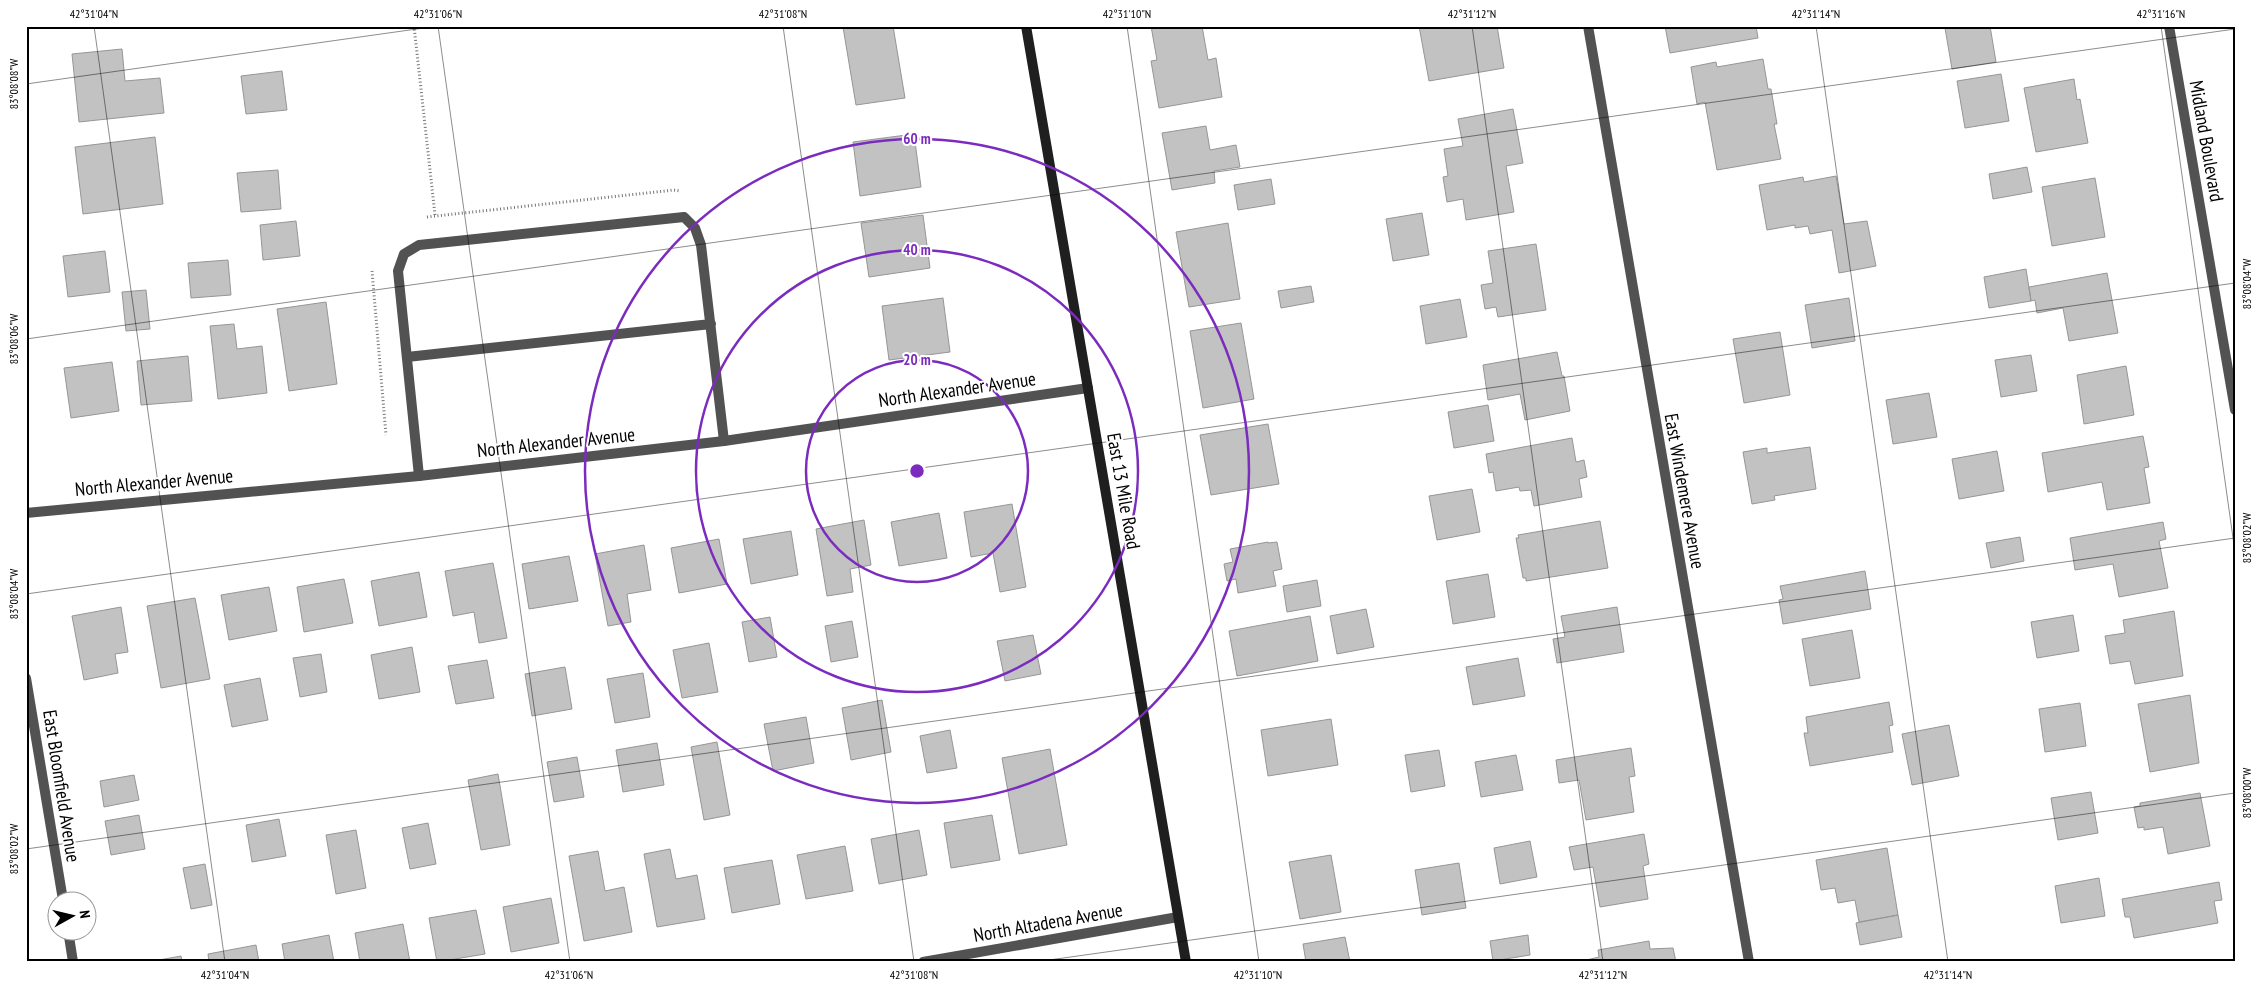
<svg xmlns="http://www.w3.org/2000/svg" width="2261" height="988" font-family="'PT Sans Narrow',sans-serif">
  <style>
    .building { fill: #c2c2c2; stroke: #969696 }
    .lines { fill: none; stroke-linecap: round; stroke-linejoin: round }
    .path { stroke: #747474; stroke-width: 3; stroke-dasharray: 1 2.5; stroke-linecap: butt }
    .lane { stroke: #525252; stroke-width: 10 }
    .street { stroke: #525252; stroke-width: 10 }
    .secondary { stroke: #1f1f1f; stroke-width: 10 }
    .ticks { fill: none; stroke: #000; stroke-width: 1; stroke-opacity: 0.45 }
    .ring { fill: none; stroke: #7b2cbf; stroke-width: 2.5 }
    .labels { text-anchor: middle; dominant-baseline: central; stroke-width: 4; stroke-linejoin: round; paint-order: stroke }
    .street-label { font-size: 19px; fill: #000; stroke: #fff }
    .centre { fill: #7b2cbf; stroke: #fff; stroke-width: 2.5 }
    .ring-label { font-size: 15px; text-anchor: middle; font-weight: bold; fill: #7b2cbf; stroke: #fff; stroke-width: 4; stroke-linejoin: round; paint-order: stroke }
    .neatline { fill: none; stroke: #000; stroke-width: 2 }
    .ticks-label { font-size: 12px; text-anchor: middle; fill: #000 }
  </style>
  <rect width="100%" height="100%" fill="#fff"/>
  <!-- building -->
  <path class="building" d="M893 26 905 98 856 105 843 27Z
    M1151 26H1202L1208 60 1216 58 1222 97 1159 108 1151 61 1157 60Z
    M1419 26H1497L1504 68 1429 81Z
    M1665 26H1756L1758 38 1670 53Z
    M1955 26H1990L1996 62 1952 69 1945 28Z
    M122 49 125 81 160 78 164 113 79 122 72 54Z
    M1763 59 1768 89H1771L1777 124H1774L1781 159 1717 170 1705 102 1697 104 1691 67 1716 62 1717 67Z
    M282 71 287 110 246 114 241 76Z
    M2001 74 2009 121 1965 128 1957 81Z
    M2074 79 2077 100 2080 99 2088 143 2036 152 2024 88Z
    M1513 109 1523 163 1506 166 1514 212 1466 220 1463 199 1447 202 1443 177 1448 176 1444 149 1463 146 1458 119Z
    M1206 126 1210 150 1236 145 1240 167 1214 171 1215 183 1172 190 1162 133Z
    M914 134 921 187 860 196 853 142Z
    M155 137 163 204 83 214 75 147Z
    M2027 167 2032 192 1993 199 1989 174Z
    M278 170 281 209 241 212 237 173Z
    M1836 176 1844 224 1867 221 1876 266 1839 273 1832 230 1810 234 1808 226 1795 228V225L1767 230 1759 185 1803 177 1804 182Z
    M2095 178 2105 237 2052 246 2042 187Z
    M1271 179 1275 204 1238 210 1234 185Z
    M1422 213 1429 255 1393 261 1386 219Z
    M923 215 930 268 869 277 861 223Z
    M296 221 300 256 263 260 260 225Z
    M1228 223 1240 299 1189 307 1176 232Z
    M1536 244 1546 310 1498 317 1496 307 1485 309 1481 285 1493 283 1488 251Z
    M105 251 110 292 68 297 63 256Z
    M228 260 231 295 191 298 188 263Z
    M2026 269 2031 301 1989 308 1984 277Z
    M2107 273 2118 333 2069 341 2063 308 2037 313 2035 300 2031 301 2029 287Z
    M1311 286 1314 302 1281 308 1278 291Z
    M146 290 150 329 126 331 122 292Z
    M943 298 950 352 889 360 882 306Z
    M1849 298 1855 341 1812 348 1805 305Z
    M1460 299 1467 337 1426 344 1420 306Z
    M326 302 337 384 289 391 277 309Z
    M1241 323 1254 399 1203 408 1190 331Z
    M234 324 237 349 262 346 267 393 218 399 210 326Z
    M1780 332 1790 395 1744 403 1733 339Z
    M1557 352 1562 376H1564L1570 411 1525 420 1520 394 1488 400 1483 365Z
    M2031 355 2037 391 2001 397 1995 360Z
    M188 356 192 401 141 405 137 361Z
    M112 362 119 411 71 418 64 368Z
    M2126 366 2134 415 2084 424 2077 375Z
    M1929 393 1937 437 1893 444 1886 400Z
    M1488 405 1494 441 1454 448 1448 412Z
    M1268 424 1279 484 1211 495 1200 435Z
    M2143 436 2149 467 2144 468 2150 503 2107 510 2102 482 2048 492 2042 453Z
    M1572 438 1576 462 1584 460 1587 477 1579 479 1582 497 1534 506 1531 490 1520 491 1519 487 1496 491 1493 472 1489 473 1486 454Z
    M1810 447 1816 489 1774 496 1775 500 1752 504 1743 452 1767 448V453Z
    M1997 451 2004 491 1959 499 1952 459Z
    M1472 489 1480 532 1437 540 1429 496Z
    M1012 504 1026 587 1000 592 993 553 971 557 964 512Z
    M939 513 947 558 899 566 891 522Z
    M864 520 871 565 850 569 853 592 827 596 816 529Z
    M1600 521 1608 568 1526 581V578H1523L1516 538H1519L1518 535Z
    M2163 522 2166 539 2159 541 2168 588 2119 597 2113 564 2075 570 2070 538Z
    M791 531 798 575 751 584 743 539Z
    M2020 537 2024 561 1991 568 1986 543Z
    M719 539 727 584 679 593 671 548Z
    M1268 542V543L1277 542 1282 569 1273 571 1276 586 1238 593 1236 579 1227 581 1224 564 1233 562 1230 549Z
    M644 545 651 590 627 594 631 622 608 626 595 554Z
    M569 556 578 601 529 609 522 564Z
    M493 563 507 638 479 643 474 612 453 616 445 571Z
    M1865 571 1871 609 1783 624 1779 600 1783 599 1780 586Z
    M419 572 427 617 379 626 371 581Z
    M1488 574 1495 617 1453 624 1446 581Z
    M344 579 353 623 304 632 297 587Z
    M1317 580 1321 606 1287 612 1283 586Z
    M269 587 277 631 229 640 221 595Z
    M195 598 210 679 161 688 147 606Z
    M121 607 128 652 115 654 118 673 84 680 72 616Z
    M1617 607 1624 652 1557 663 1553 639 1565 637 1561 616Z
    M1366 609 1374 647 1337 654 1330 616Z
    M2174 611 2183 676 2135 684 2130 661 2110 664 2105 636 2125 633 2123 620Z
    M2073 615 2079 651 2037 658 2031 622Z
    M1310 616 1318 661 1237 676 1229 631Z
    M770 617 777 657 749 662 742 622Z
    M852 621 858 657 831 662 825 626Z
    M1852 630 1860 678 1810 686 1802 639Z
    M1033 635 1041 674 1005 681 997 641Z
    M709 643 718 692 682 698 673 650Z
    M412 647 420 692 379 699 371 655Z
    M321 654 327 692 300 697 293 658Z
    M1518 658 1525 696 1473 705 1466 667Z
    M487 660 494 698 456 704 448 666Z
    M565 667 572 709 532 716 525 674Z
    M643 673 650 717 615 723 607 679Z
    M260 678 268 720 232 727 224 685Z
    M2190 695 2199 763 2150 772 2138 704Z
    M882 700 891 752 851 760 842 708Z
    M1889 702 1893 725 1889 726 1893 752 1810 766 1804 733H1808L1806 717Z
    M2080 703 2086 746 2045 752 2039 709Z
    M806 717 814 763 773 771 764 724Z
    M1331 719 1338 765 1268 776 1261 730Z
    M1949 725 1959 776 1912 785 1902 734Z
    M950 730 957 768 927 773 920 736Z
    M717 742 730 815 704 820 691 747Z
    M657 743 664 785 623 792 616 750Z
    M1631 748 1635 776 1629 777 1634 812 1586 820 1579 780 1559 783 1556 760Z
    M1050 749 1067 845 1019 854 1002 758Z
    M1439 750 1445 786 1411 792 1405 755Z
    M1516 755 1523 790 1481 797 1475 762Z
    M577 757 584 797 554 802 547 762Z
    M498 774 510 845 481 850 468 780Z
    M134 775 139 800 104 807 100 781Z
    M2091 792 2098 833 2058 840 2051 798Z
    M2200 793 2210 846 2168 854 2163 827 2144 830V827L2138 828 2134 807 2140 806V803Z
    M139 815 145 849 111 855 105 821Z
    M992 815 1000 860 951 868 944 823Z
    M279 819 286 856 252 862 246 825Z
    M428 823 436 864 410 869 402 828Z
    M356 830 366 888 336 894 326 835Z
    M919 830 927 875 879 884 871 839Z
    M1644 834 1649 864 1643 866 1648 899 1600 907 1593 867 1574 870 1569 847Z
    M1530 841 1537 877 1500 884 1494 848Z
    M845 846 853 891 806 899 797 855Z
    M1887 848 1898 915 1859 922 1855 900 1838 903 1835 888 1821 890 1816 860Z
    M670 849 676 879 697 875 705 919 657 927 644 854Z
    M598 851 605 891 624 887 632 932 584 941 569 856Z
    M1331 855 1341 912 1300 919 1289 862Z
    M772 860 780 904 732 913 724 868Z
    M1459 863 1466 908 1422 915 1415 870Z
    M205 864 212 905 191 909 183 868Z
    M2099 878 2105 916 2061 923 2055 886Z
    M2219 882 2222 900 2214 901 2218 923 2134 938 2130 917H2125L2122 899Z
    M551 898 559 943 511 952 503 907Z
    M476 910 485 954 437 962 429 918Z
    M1898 915 1902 937 1860 945 1856 923Z
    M403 924 410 962H360L355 933Z
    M329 935 334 962H285L282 944Z
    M1528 935 1530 955 1493 961 1490 941Z
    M1345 937 1350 962H1306L1303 944Z
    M1649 941 1650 949 1673 948 1676 962H1578L1599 957 1598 950Z
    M256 945 259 962H209L208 954Z
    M181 956 182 962H148Z"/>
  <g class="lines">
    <!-- path -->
    <path class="path" d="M414 26 435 215
      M427 217 674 190 681 191
      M372 271 386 435"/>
    <!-- lane -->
    <path class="lane" d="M407 357 711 324
      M419 476 398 271 404 254 419 245 684 217 695 228 701 245 724 441"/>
    <!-- street -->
    <path class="street" d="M1588 26 1749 962
      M2169 26 2235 410
      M26 513 419 476 724 441 1088 388
      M26 678 63 900
      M68 930 73 962
      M923 962 1178 917"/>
    <!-- secondary -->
    <path class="secondary" d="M1026 26 1186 962"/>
  </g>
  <!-- ticks -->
  <path class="ticks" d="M94 26 225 962M438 26 570 962M783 26 914 962M1127 26 1259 962M1472 26 1603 962M1816 26 1948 962M2161 26 2235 552M26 84 438 26M26 339 2235 29M26 594 2235 283M26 849 2235 538M1035 962 2235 793"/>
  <!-- distance rings -->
  <g class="ring">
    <circle cx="917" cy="471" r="111"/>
    <circle cx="917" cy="471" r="221"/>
    <circle cx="917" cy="471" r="332"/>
  </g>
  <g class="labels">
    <!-- street labels -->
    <g class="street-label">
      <text transform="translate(2207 141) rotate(80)">Midland Boulevard</text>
      <text transform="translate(957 389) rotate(-8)">North Alexander Avenue</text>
      <text transform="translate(556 442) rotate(-6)">North Alexander Avenue</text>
      <text transform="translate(154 482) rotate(-5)">North Alexander Avenue</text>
      <text transform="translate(1124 491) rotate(80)">East 13 Mile Road</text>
      <text transform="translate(1685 491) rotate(80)">East Windemere Avenue</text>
      <text transform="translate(62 786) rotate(81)">East Bloomfield Avenue</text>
      <text transform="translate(1048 922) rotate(-10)">North Altadena Avenue</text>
    </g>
  </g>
  <circle cx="917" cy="471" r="8" class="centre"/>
  <g class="ring-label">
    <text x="917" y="144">60 m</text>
    <text x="917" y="255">40 m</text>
    <text x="917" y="365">20 m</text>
  </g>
  <!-- border -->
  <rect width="2261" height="988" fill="none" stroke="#ffffff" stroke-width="55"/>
  <!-- north arrow -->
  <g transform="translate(72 916) rotate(82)"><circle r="24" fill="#ffffff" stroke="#999999"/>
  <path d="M0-4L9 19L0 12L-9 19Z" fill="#000000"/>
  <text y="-8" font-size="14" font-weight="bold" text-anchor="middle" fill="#000000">N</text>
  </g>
  <rect x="28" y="28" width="2206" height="932" class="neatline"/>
  <g class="ticks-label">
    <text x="94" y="18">42°31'04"N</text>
    <text x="438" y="18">42°31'06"N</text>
    <text x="783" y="18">42°31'08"N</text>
    <text x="1127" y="18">42°31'10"N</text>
    <text x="1472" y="18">42°31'12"N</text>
    <text x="1816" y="18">42°31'14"N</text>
    <text x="2161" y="18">42°31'16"N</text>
    <text transform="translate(14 84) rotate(-90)" y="4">83°08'08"W</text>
    <text transform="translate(2247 284) rotate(-90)" y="4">83°08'04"W</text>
    <text transform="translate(14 339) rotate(-90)" y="4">83°08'06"W</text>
    <text transform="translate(2247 538) rotate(-90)" y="4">83°08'02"W</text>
    <text transform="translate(14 594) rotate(-90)" y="4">83°08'04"W</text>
    <text transform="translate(2247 793) rotate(-90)" y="4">83°08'00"W</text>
    <text transform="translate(14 849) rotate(-90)" y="4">83°08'02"W</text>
    <text x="225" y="979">42°31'04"N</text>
    <text x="569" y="979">42°31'06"N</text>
    <text x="914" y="979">42°31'08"N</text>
    <text x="1258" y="979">42°31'10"N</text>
    <text x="1603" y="979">42°31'12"N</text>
    <text x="1948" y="979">42°31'14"N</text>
  </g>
</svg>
